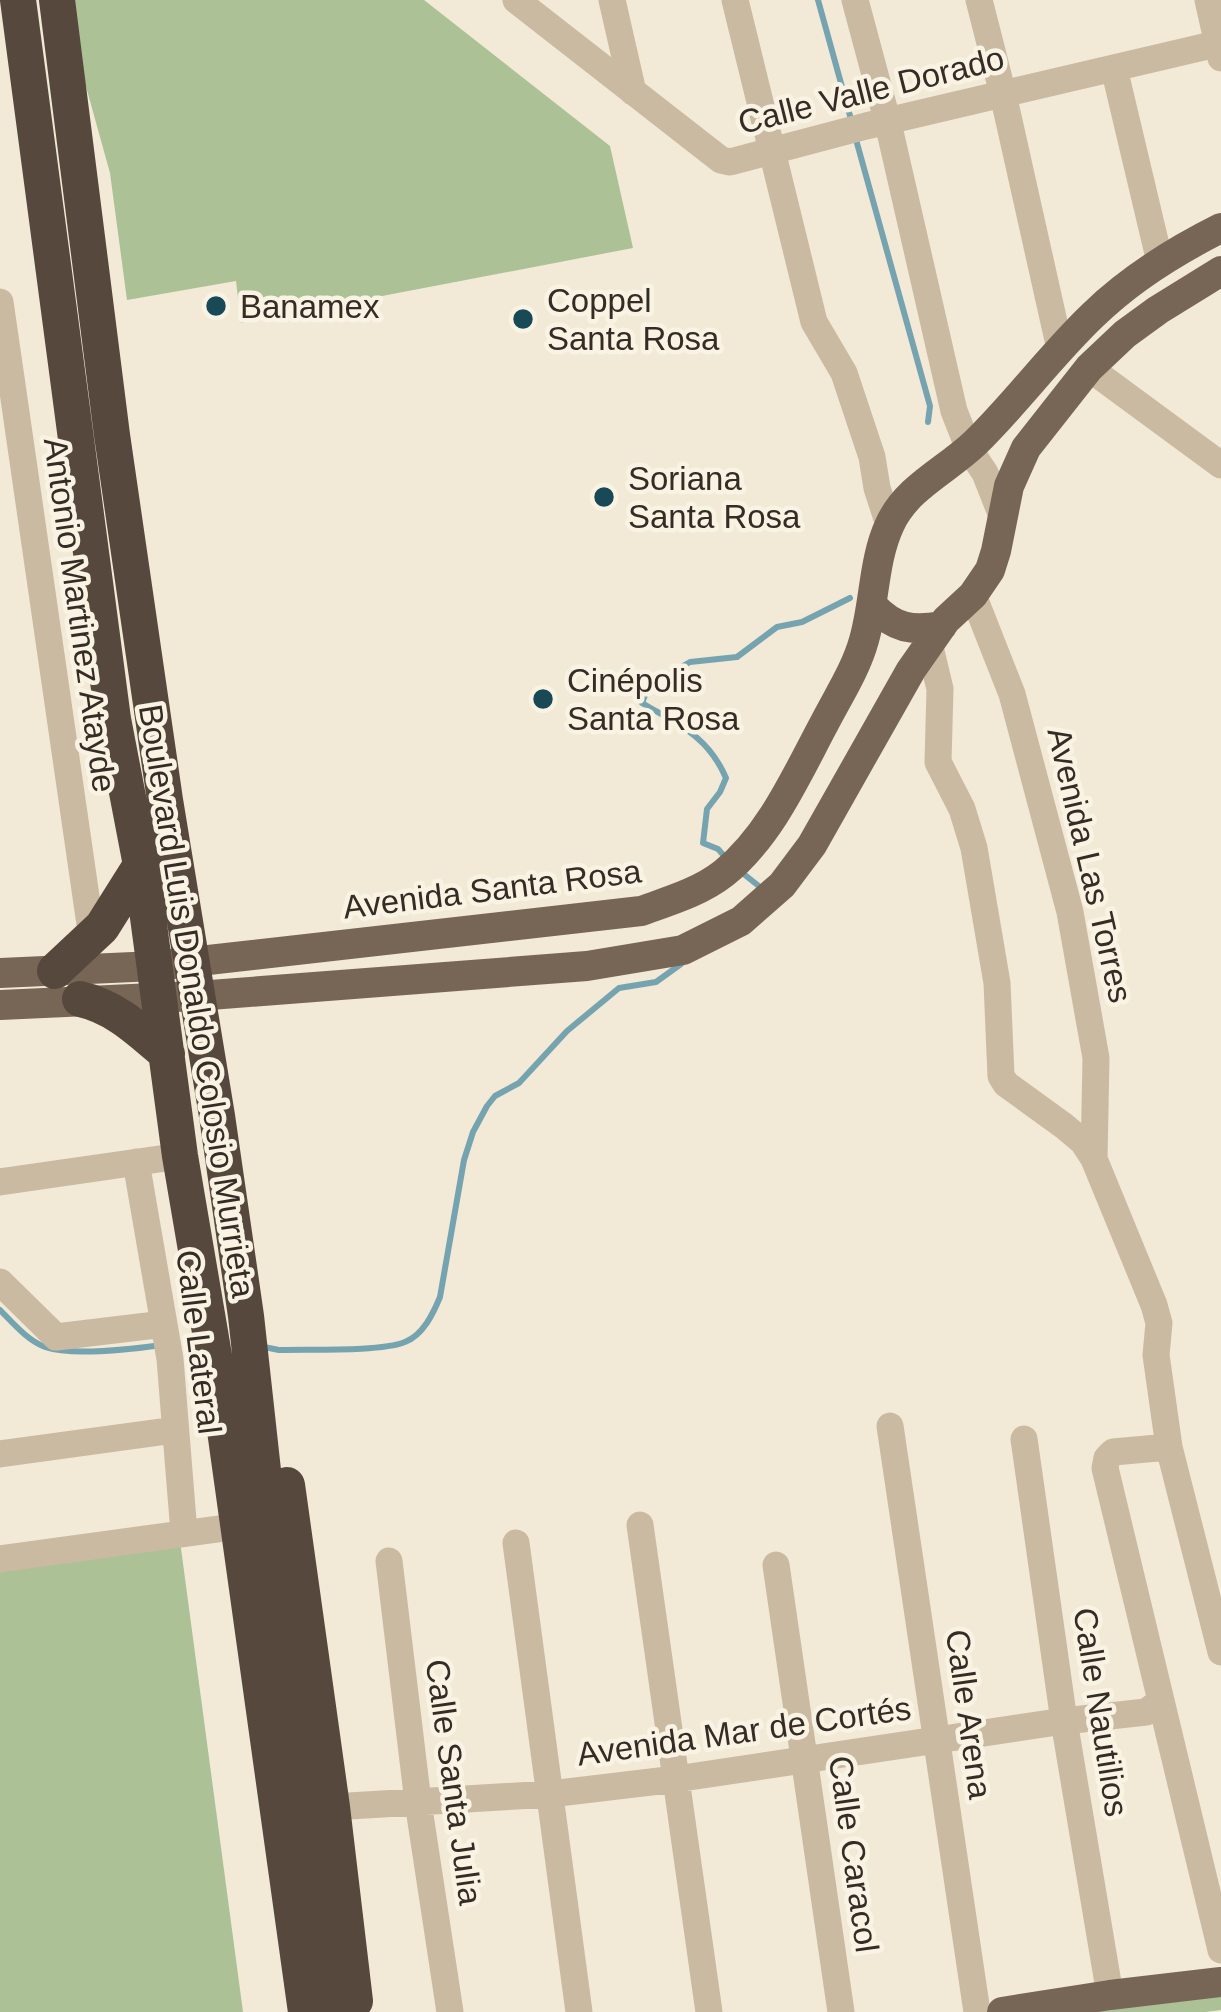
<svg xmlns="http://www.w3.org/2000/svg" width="1221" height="2012" font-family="Arial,sans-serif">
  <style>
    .green { fill: #acc196 }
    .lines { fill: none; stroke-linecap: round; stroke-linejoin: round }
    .stream { stroke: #75a4b0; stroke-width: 6 }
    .minor { stroke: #cabaa2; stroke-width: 27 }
    .major { stroke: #765; stroke-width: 30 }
    .highway { stroke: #56483c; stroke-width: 36 }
    .poi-dot { fill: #194957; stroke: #f9f3e3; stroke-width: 4.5 }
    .labels { text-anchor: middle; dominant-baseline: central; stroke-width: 9; stroke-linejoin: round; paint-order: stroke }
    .street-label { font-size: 33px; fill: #342c25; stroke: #f9f3e3 }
    .poi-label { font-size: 33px; fill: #342c25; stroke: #f9f3e3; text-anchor: start }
  </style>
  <rect width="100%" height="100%" fill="#f2e9d6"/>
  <!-- green -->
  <path class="green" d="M62 0H424L610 146 633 248 241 323 236 281 127 300 110 173Z
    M180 1541 243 2012H0V1566Z
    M1221 1987V2010L1206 2012H1015Z"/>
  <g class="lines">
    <!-- stream -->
    <path class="stream" d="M818 0 852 123
      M855 136 930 406 928 422
      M726 858 718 849 703 843 707 809 720 792 726 778C708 736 679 725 642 703L649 685 690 662 737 657 777 627 802 622 850 598
      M740 871 760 887 759 890
      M0 1310C13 1323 27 1340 45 1347 71 1356 133 1349 162 1345
      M264 1347 279 1350C310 1349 380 1352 405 1342 423 1335 433 1314 440 1297L464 1160 473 1132 487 1106 495 1096 519 1083 567 1031 619 988 656 982 681 964"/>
    <!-- minor -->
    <path class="minor" d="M516 0 721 160 730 162 866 126 1221 43
      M612 0 633 92
      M735 0 814 322 844 373 872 457 877 488 889 525
      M855 0 888 123 954 411 969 449 985 473 1002 516
      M979 0 1003 94 1060 349
      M1208 0 1221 58
      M1114 68 1160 262
      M0 302 92 938
      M1089 368 1221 465
      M973 595 1012 694 1070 912 1096 1058 1094 1159
      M929 643 940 689 938 762 962 809 974 848 997 983 1001 1076 1006 1084 1064 1126 1083 1142 1094 1159 1154 1305 1159 1323 1156 1355 1169 1447 1221 1652
      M136 1162 170 1359 184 1533
      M0 1182 180 1156
      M0 1282 56 1337 164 1324
      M890 1426 977 2012
      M1024 1439 1064 1721 1110 1995
      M1169 1447 1113 1452 1107 1458 1105 1468 1221 1950
      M0 1454 175 1430
      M640 1525 709 2012
      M516 1543 579 2012
      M0 1559 218 1529
      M389 1561 418 1802 450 2012
      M776 1565 841 2012
      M332 1807 550 1794 676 1779 1064 1721 1146 1712 1161 1701"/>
    <!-- major -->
    <path class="major" d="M873 606C895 629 912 631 942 626
      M0 973 155 966 641 911C669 901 700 892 724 873 771 835 797 774 825 722 839 695 856 669 864 640 875 602 873 560 890 524 907 487 947 470 975 443 1017 402 1051 355 1093 315 1130 279 1175 251 1221 228
      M0 1005 197 996 587 966 683 950 741 921 782 885 812 845 911 670 946 620 973 595 990 570 996 551 1009 486 1026 448 1089 368 1125 334 1158 310 1221 271
      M1002 2012 1110 1995 1221 1982"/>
    <!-- highway -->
    <path class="highway" d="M18 0 113 719 141 865 180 1156 217 1373 306 2012
      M57 0 112 435 165 800 217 1116 246 1316 289 1707 333 2012
      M55 971 102 927 141 865
      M80 999C116 1007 140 1031 167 1054
      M287 1485 332 1807 355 2001"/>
  </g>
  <!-- markers -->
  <g class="poi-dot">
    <circle cx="216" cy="306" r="12"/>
    <circle cx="523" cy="319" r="12"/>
    <circle cx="604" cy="497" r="12"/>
    <circle cx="543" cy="699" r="12"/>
  </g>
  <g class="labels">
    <!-- street labels -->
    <g class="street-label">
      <text transform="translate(871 90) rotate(-14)">Calle Valle Dorado</text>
      <text transform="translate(80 615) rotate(82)">Antonio Martinez Atayde</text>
      <text transform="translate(1090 865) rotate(77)">Avenida Las Torres</text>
      <text transform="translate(492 889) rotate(-7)">Avenida Santa Rosa</text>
      <text transform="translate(197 1001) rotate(81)">Boulevard Luis Donaldo Colosio Murrieta</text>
      <text transform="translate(199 1342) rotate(83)">Calle Lateral</text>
      <text transform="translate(1101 1712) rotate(81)">Calle Nautilios</text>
      <text transform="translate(969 1714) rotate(82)">Calle Arena</text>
      <text transform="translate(744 1731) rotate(-8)">Avenida Mar de Cortés</text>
      <text transform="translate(454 1782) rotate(82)">Calle Santa Julia</text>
      <text transform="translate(854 1854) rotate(82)">Calle Caracol</text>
    </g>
    <!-- poi labels -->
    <g class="poi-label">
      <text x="547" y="300">Coppel<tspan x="547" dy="38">Santa Rosa</tspan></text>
      <text x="240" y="306">Banamex</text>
      <text x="628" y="478">Soriana<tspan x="628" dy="38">Santa Rosa</tspan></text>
      <text x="567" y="680">Cinépolis<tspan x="567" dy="38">Santa Rosa</tspan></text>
    </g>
  </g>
</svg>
